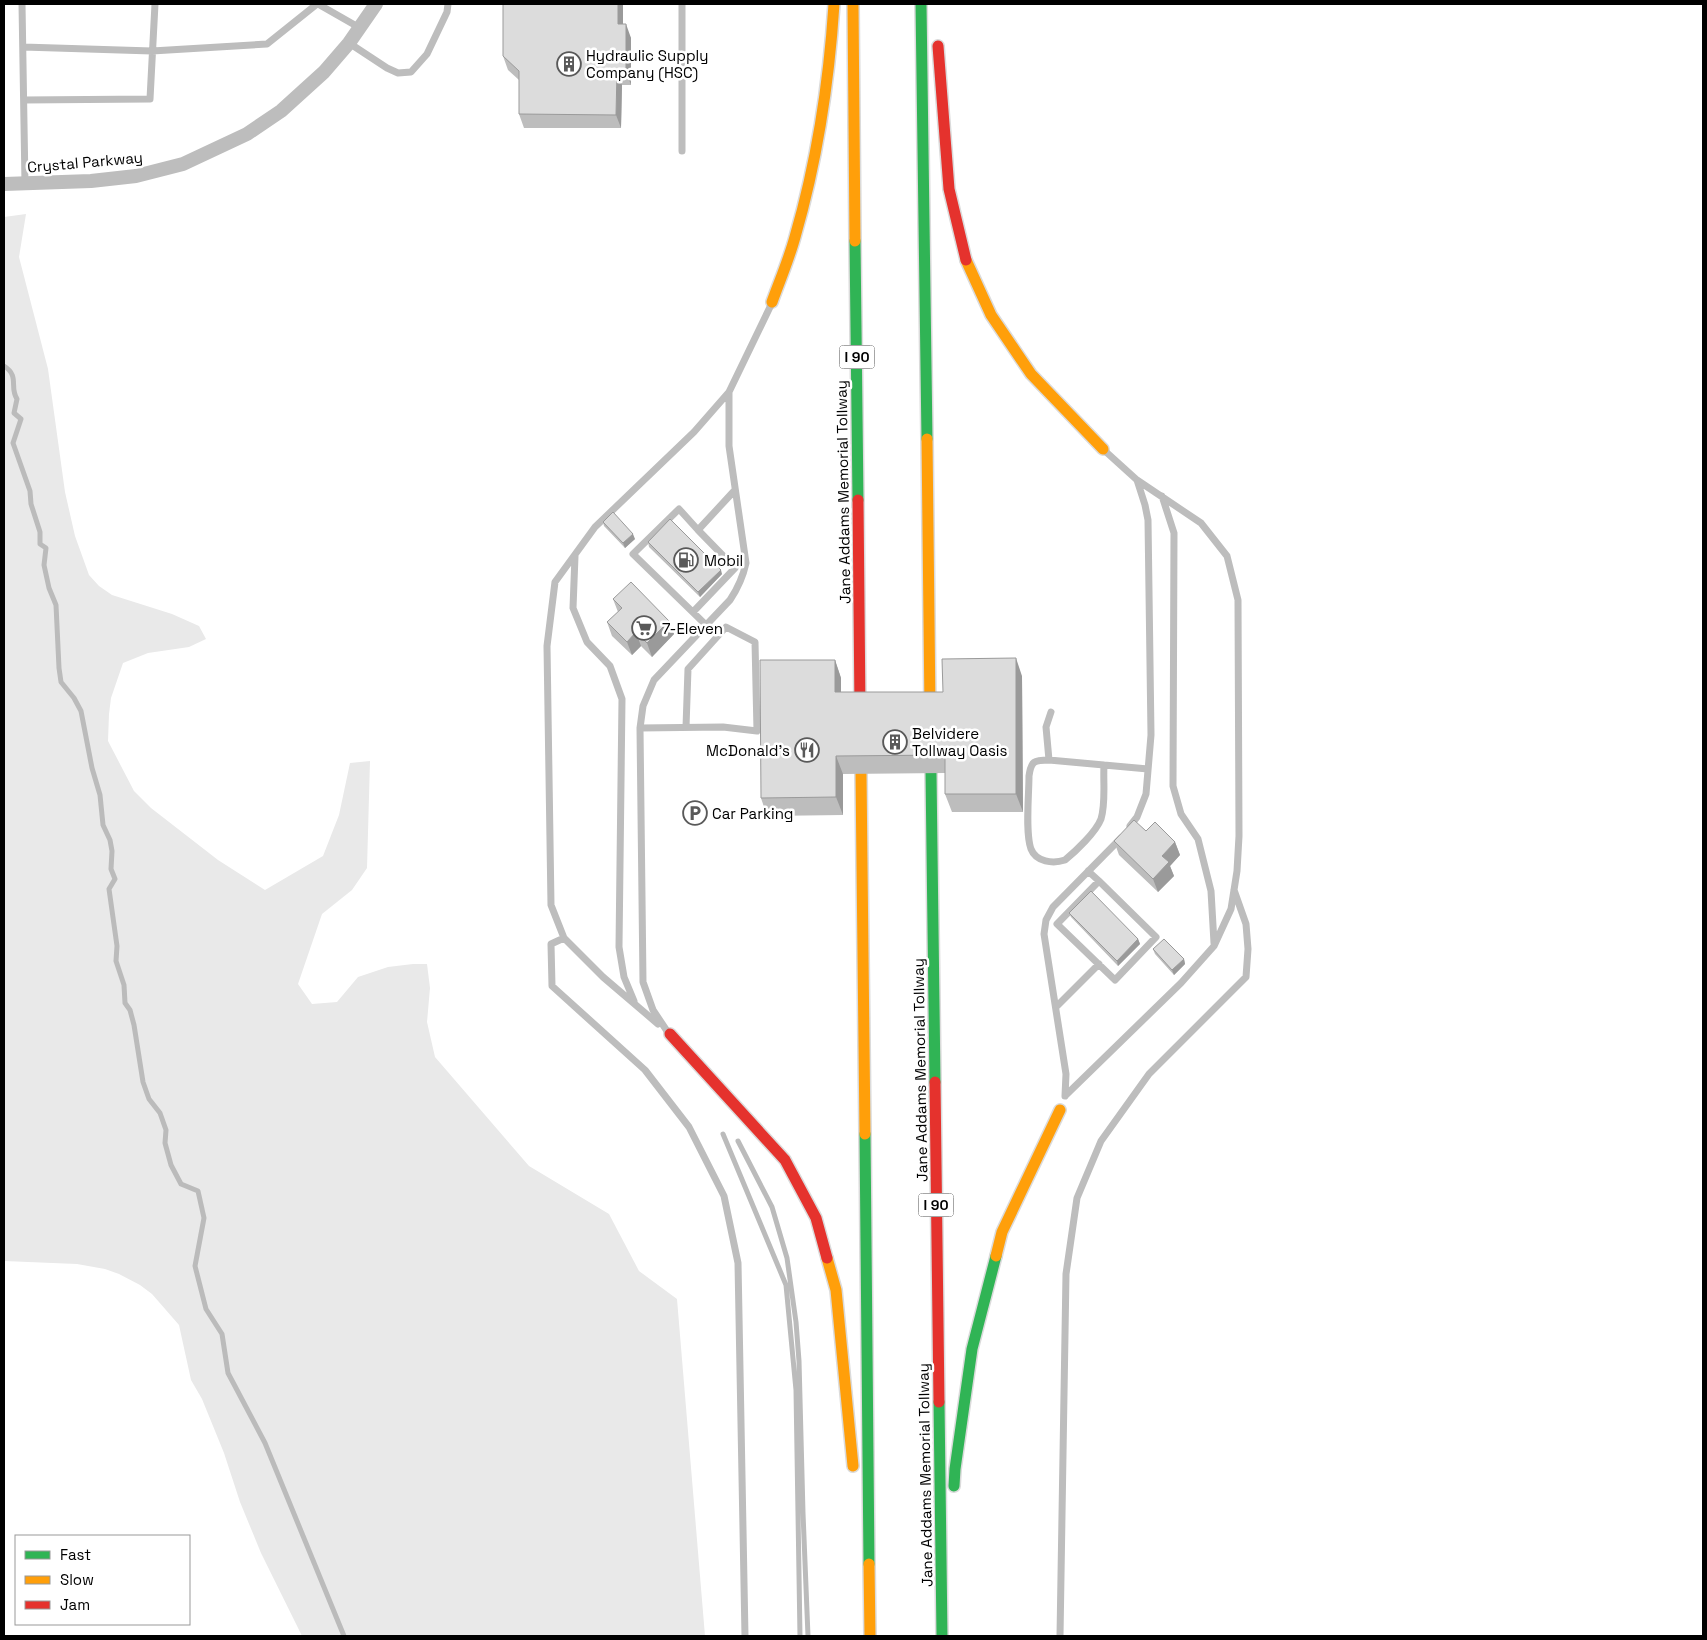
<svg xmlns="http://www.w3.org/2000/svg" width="1707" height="1640" font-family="'Space Grotesk',sans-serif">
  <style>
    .green { fill: #e9e9e9 }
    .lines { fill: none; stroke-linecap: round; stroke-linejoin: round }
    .stream { stroke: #bbb; stroke-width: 5 }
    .fast-casing { stroke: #dbdbdb; stroke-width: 14 }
    .slow-casing { stroke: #dbdbdb; stroke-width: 14 }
    .jam-casing { stroke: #dbdbdb; stroke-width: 14 }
    .lane { stroke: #bdbdbd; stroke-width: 7 }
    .street { stroke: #bdbdbd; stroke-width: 14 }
    .fast { stroke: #30b455; stroke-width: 11 }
    .slow { stroke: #ff9f0a; stroke-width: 11 }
    .jam { stroke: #e5322d; stroke-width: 11 }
    .wall { fill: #bdbdbd }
    .shaded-wall { fill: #9a9a9a }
    .building { fill: #dcdcdc; stroke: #9a9a9a }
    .labels { text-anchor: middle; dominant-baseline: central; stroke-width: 5; stroke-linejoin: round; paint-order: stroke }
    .shield { fill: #fff; stroke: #4c4c4c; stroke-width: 1 }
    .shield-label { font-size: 14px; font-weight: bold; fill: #000 }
    .poi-label { font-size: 15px; fill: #000; stroke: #fff; text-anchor: start }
    .street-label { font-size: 15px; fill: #000; stroke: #fff }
  </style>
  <rect width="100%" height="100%" fill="#fff"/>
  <!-- green -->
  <path class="green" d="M26 214 19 257 48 369 65 492 75 536 89 575 99 586 112 595 172 614 199 626 206 639 189 647 148 653 123 663 111 698 109 714 108 741 134 791 151 808 218 860 265 890 323 856 339 815 350 763 370 761 367 868 352 890 322 914 298 984 312 1004 337 1002 358 977 388 967 413 964H427L430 988 427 1022 435 1057 529 1166 609 1214 639 1271 677 1299 705 1636H302L261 1553 240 1502 224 1453 202 1399 191 1380 179 1325 152 1294 140 1285 119 1274 105 1269 77 1264 4 1261V217Z"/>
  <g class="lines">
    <!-- stream -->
    <path class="stream" d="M4 366C20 376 9 387 17 399L14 413 21 419 13 443 30 491 31 504 40 532V544L46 548 44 565 49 588 56 605 59 668 61 682 74 698 81 711 92 768 100 795 103 825 110 840 112 851 111 869 115 879 109 889 117 946 116 961 124 985 125 1003 130 1010 134 1025 143 1082 149 1099 160 1113 166 1130 165 1143 171 1165 181 1184 198 1191 204 1218 195 1266 206 1309 222 1334 228 1373 265 1443 344 1636
      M723 1134 786 1285 796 1390 800 1636
      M738 1141 772 1207 787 1258 796 1322 799 1361 803 1513 808 1636"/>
    <!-- fast casing -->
    <g class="fast-casing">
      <path id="fast" d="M921 4 927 439
        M855 241 858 500
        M931 773 935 1082
        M865 1134 869 1564
        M939 1402 942 1636
        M954 1486 955 1469 972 1349 996 1256"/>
    </g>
    <!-- slow casing -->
    <g class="slow-casing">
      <path id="slow" d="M853 4 855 241
        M966 260 991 315 1031 374 1103 449
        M772 302C780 280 789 259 795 237 817 161 829 83 834 4
        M927 439 930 710
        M861 774 865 1134
        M996 1256 1002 1232 1060 1110
        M827 1258 836 1290 853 1466
        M869 1564 870 1636"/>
    </g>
    <!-- jam casing -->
    <g class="jam-casing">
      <path id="jam" d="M938 46 949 189 966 260
        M858 500 860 710
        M670 1034 785 1160 816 1218 827 1258
        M935 1082 939 1402"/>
    </g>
    <!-- lane -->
    <path class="lane" d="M22 4 25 184
      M318 4 360 28
      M349 43 387 68 398 73 411 72 427 54 447 12 448 4
      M23 47 152 51 267 44 317 4
      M24 100 150 99 155 4
      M682 151V4
      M1105 451 1137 480 1145 505 1148 520 1151 735 1146 794 1137 817 1130 826
      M1162 496 1174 533 1173 786 1181 814 1198 839 1211 891 1214 943
      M698 530 679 509 633 554 706 625
      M575 556 573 608 587 642 610 666 622 699 619 947 624 977 634 1001
      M693 612 735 568 698 530 735 490
      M640 728 723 727 757 731 755 642 726 627 688 669 686 727
      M1049 760 1046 727 1051 712
      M1104 765C1103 782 1106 803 1101 819 1096 832 1076 851 1065 860 1053 864 1036 862 1031 849 1025 833 1029 795 1029 776 1031 761 1034 760 1049 760L1148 769
      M1088 871 1099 881
      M1099 881 1156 937 1115 980 1057 924Z
      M564 938 551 944 552 986 645 1070 689 1127 724 1196 738 1263 745 1636
      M1056 1007 1099 964
      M658 1024 603 977 564 938 551 905 547 646 555 582 595 527 694 432 729 392
      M667 1031 653 1010 643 982 640 728 643 706 654 680 730 600C738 588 743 577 746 563L729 446V392L771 305
      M1066 1095 1181 983 1214 946 1231 909 1237 871 1239 836 1238 600 1227 556 1201 523 1137 480
      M1065 1096 1066 1074 1044 934 1046 920 1053 907 1121 838
      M1060 1636 1066 1274 1077 1198 1101 1141 1149 1074 1246 977 1248 949 1246 924 1234 890"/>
    <!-- street -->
    <path class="street" d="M4 184 91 181 136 176 183 164 247 134 281 111 324 72 349 43 376 4"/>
    <!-- fast -->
    <use href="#fast" class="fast"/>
    <!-- slow -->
    <use href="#slow" class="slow"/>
    <!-- jam -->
    <use href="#jam" class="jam"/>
  </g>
  <!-- wall -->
  <path class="wall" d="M503 4H623V24L631 38V85H622L621 128H524L519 114V80L508 70 503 56Z
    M603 522 635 539 625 548 604 526Z
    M648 542 722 574 700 597 649 547Z
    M613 599 669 621 674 634 652 657 641 646 632 655 612 636 607 622 618 612Z
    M835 660 841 678V692H943L1022 676 1023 812H952L945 794V773L843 774V815L767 816 761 798Z
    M1146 831 1175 842 1180 855 1170 866 1174 876 1158 892 1119 855 1114 841Z
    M1069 913 1138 939 1140 944 1118 966 1071 917Z
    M1153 949 1184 959 1185 964 1174 975 1155 954Z"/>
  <!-- shaded-wall -->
  <path class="shaded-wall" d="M618 4H623V38L618 24Z
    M626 24 631 38V85L626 72Z
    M617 72 622 85 621 128 616 115Z
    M633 534 635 539 625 548 623 543Z
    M721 570 722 574 700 597 698 592Z
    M669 621 674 634 652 657 647 643Z
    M636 632 641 646 632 655 627 642Z
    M1016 658 1022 676 1023 812 1016 794Z
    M835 660 841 678V710L835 692Z
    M836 756 843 774V815L836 797Z
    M1175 842 1180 855 1170 866 1174 876 1158 892 1153 879 1162 856Z
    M1138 939 1140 944 1118 966 1117 961Z
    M1184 959 1185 964 1174 975 1172 970Z"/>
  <!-- building -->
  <path class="building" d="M503 4H618V24H626V72H617L616 115 519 114V71L503 56Z
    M613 512 633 534 623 543 603 522Z
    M670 519 721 570 698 592 648 542Z
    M631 582 669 621 647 643 636 632 627 642 607 622 622 608 613 599Z
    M1016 658V794H945V755L836 756V797L761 798 760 660H835V692H943L942 659Z
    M1134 820 1146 831 1155 822 1175 842 1162 856 1169 862 1153 879 1114 841Z
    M1091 891 1138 939 1117 961 1069 913Z
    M1164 939 1184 959 1172 970 1153 949Z"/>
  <!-- icons -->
  <defs>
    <g id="building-ring" transform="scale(1.25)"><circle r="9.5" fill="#fff" stroke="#595959" stroke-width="1.5"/><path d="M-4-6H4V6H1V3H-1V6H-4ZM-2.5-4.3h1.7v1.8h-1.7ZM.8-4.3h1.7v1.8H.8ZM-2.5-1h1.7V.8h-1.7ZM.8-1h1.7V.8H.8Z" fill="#595959"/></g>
    <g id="fuel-ring" transform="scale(1.25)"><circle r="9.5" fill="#fff" stroke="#595959" stroke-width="1.5"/><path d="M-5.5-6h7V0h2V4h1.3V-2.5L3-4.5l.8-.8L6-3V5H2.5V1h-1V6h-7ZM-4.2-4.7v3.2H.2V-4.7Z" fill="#595959"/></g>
    <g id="supermarket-ring" transform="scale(1.25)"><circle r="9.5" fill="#fff" stroke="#595959" stroke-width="1.5"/><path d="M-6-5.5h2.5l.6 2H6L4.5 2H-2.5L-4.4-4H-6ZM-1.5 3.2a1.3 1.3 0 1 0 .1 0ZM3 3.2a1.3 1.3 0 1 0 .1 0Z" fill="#595959"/></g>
    <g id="restaurant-ring" transform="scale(1.25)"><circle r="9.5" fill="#fff" stroke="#595959" stroke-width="1.5"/><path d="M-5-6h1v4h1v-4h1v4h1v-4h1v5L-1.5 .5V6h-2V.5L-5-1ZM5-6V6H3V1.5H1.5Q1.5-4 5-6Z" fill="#595959"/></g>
    <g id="parking-ring" transform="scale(1.25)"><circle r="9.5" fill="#fff" stroke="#595959" stroke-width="1.5"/><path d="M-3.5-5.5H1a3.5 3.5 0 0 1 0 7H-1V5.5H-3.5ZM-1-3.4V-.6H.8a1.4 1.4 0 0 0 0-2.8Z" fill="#595959"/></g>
  </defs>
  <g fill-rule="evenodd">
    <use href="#building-ring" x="569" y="64"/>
    <use href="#fuel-ring" x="686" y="560"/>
    <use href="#supermarket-ring" x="644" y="628"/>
    <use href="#building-ring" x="895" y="742"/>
    <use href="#restaurant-ring" x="807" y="750"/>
    <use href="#parking-ring" x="695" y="813"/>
  </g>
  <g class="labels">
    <!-- shield labels -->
    <g class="shield">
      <rect x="839.5" y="345.5" width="35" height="23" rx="4"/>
      <rect x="918.5" y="1193.5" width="35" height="23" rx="4"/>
    </g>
    <g class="shield-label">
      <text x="857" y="357">I 90</text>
      <text x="936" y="1205">I 90</text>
    </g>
    <!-- poi labels -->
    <g class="poi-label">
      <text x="586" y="55">Hydraulic Supply<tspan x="586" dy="17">Company (HSC)</tspan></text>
      <text x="704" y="560">Mobil</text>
      <text x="662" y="628">7-Eleven</text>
      <text x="912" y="733">Belvidere<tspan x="912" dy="17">Tollway Oasis</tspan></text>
      <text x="790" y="750" text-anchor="end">McDonald's</text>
      <text x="712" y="813">Car Parking</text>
    </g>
    <!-- street labels -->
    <g class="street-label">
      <text transform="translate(85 162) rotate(-5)">Crystal Parkway</text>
      <text transform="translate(843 492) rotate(-91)">Jane Addams Memorial Tollway</text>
      <text transform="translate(920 1070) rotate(-91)">Jane Addams Memorial Tollway</text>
      <text transform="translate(925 1475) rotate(-91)">Jane Addams Memorial Tollway</text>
    </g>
  </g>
  <!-- border -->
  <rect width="1707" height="1640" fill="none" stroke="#000000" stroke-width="10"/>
  <!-- legend -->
  <rect x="15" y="1535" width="175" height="90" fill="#ffffff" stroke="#999999"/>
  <rect x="25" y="1551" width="25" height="8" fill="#30b455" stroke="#999999"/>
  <text x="60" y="1560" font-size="15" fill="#000000">Fast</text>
  <rect x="25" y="1576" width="25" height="8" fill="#ff9f0a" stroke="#999999"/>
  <text x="60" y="1585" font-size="15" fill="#000000">Slow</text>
  <rect x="25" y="1601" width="25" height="8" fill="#e5322d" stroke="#999999"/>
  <text x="60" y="1610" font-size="15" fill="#000000">Jam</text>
</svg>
